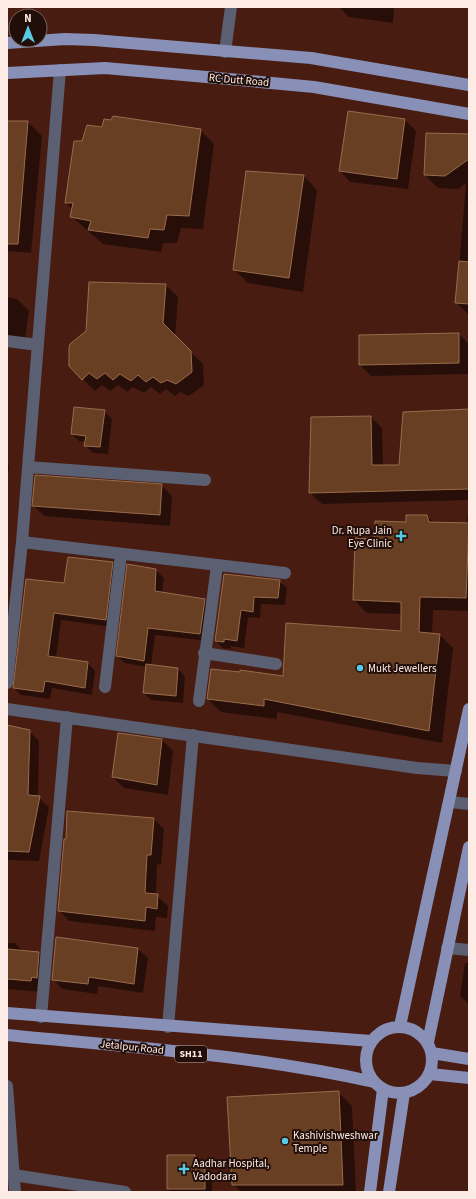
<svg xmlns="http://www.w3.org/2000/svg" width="476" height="1199" font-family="'Source Sans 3',sans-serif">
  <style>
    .shadow { fill: #0007 }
    .building { fill: #683f22; stroke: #986c4d }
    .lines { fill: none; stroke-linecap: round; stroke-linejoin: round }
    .minor { stroke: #5a5f72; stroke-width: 12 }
    .major { stroke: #8890b8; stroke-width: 12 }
    .poi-dot { fill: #57c9e3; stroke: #220e09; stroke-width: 1.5 }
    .labels { text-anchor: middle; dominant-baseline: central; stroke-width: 4; stroke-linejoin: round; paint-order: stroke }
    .shield { fill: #220e09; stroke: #bba9a4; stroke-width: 1 }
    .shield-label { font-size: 10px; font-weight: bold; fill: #fdebe6 }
    .street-label { font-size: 11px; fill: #fdebe6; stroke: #220e09 }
    .poi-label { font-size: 11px; fill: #fdebe6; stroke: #220e09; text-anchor: start }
  </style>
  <rect width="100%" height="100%" fill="#491c11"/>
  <!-- shadow -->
  <path class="shadow" d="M339 7H394L393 23 349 17Z
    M405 120 416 131 408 189 350 182 340 171Z
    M7 122H28L42 136 31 253 7 251Z
    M103 128 200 130 214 144 203 229 181 228 177 243H163L161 252 103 244 71 216 72 209 66 203 83 142Z
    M469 135V315L456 302 466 183 458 189 438 188 425 175Z
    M304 176 317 190 303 292 248 283 234 269Z
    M166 285 178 297 175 337 203 364 204 385 189 396 180 392 175 396 166 389 160 394 151 387 144 393 133 387 127 392 118 385 110 391 102 385 95 391 70 366Z
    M7 297 17 299 29 311 25 338 13 336 14 340 7 339Z
    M459 334 469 344V374L371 376 360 365V336Z
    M469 410V500L322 504 310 493 371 417 382 428 383 466H400Z
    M104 411 112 419 108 454 93 453 85 445 86 442 79 441 72 434Z
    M7 465 9 466 7 486Z
    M161 485 172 496 170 526 44 516 33 505Z
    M427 516 434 523 467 524V517H469V611L433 610 432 634 440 635 453 648 442 743 277 712V719L221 712 208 699 284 677 402 632V614L367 613 354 600 375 540 407 523Z
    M112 562 120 570 113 627 61 620 56 658 88 663 95 671 92 695 52 688 50 699 21 695 14 688 65 585Z
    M128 565 156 570 164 578 162 593 205 600 212 607 208 641 155 635 151 666 178 669 185 676 183 703 151 700 144 693 147 667 125 663 117 656Z
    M224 575 279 581 287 588 285 605 261 604 260 618 248 617 244 648 231 646V649L223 648 216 641Z
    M7 726 29 731 39 741 38 797 49 807 39 861 7 860Z
    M162 740 173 751 168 795 124 788 113 777Z
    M154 819 164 829 161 865 157 864 156 895 168 906 167 918 156 917 155 931 69 921 59 910Z
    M7 943H15L23 952 39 953 50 964 42 992 7 989Z
    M138 949 148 958 143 993 98 986 97 994 62 989 53 979Z
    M465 963H469V1004L460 996Z
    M338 1092 352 1106 356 1192H241L233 1184Z
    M195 1156 202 1163V1166L212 1174V1192H171L168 1189Z"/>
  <!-- building -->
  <path class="building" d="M348 111 405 119 397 179 339 171Z
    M113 116 201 129 189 216 167 215 164 230 150 229 148 238 88 230 91 221 70 217 73 203H65L74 141H82L87 125 102 127 104 119 111 120Z
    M7 121H28L18 244H7Z
    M426 133 469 134V159L445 176 424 175Z
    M246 171 304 175 289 278 233 270Z
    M459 261 469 262V304L455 303Z
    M89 282 166 284 163 323 191 351 192 372 176 384 167 380 161 383 153 377 146 382 138 375 131 381 120 374 113 380 105 373 97 379 89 373 82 380 69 366V348L70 344 86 331Z
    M459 333V363L359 365V335Z
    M74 407 105 410 100 447 84 446 86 436 71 434Z
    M469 409V489L309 493 311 417 371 416 372 465H399L403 412Z
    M35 475 162 484 160 515 32 506Z
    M406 515H427L429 522 469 523 466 598 420 597 419 632 440 634 429 731 264 699V706L207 699 211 669 240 672V670L283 676 286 623 401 631V602L353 600 355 538 374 539 375 521 406 522Z
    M68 557 113 562 106 620 54 613 48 656 88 662 85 688 45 681 43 692 13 688 26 579 64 583Z
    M127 564 156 569 155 591 205 599 200 634 148 628 144 661 116 656Z
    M224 574 280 580 278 598 254 597 253 612 241 610 237 641 224 639V642L215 641Z
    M146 664 178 668 176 696 143 693Z
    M7 725 30 730 28 795 40 796 29 852 7 851Z
    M118 733 162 739 157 785 112 777Z
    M67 811 154 818 151 855H147L145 893 158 894 157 909 146 907 145 921 58 911 64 839H66Z
    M56 937 138 948 134 984 89 977 88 984 52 980Z
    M7 949 39 952 37 978 32 977 31 981 7 979Z
    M339 1091 343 1185H232L227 1097Z
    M167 1155H195V1165H205V1189H167Z"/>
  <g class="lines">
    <!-- minor -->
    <path class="minor" d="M225 52 231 7
      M7 341 38 345
      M28 467 205 480
      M22 542 285 573
      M204 653 276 664
      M7 683 22 542 60 70
      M105 687 121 554
      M199 701 217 566
      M7 709 417 768 456 771
      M450 802 469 804
      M447 948 469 950
      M41 1017 67 717
      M168 1027 193 735
      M7 1086 15 1192
      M7 1174 125 1192"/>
    <!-- major -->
    <path class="major" d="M7 43 65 39 94 40 311 58 469 85
      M7 73 105 68 229 79 314 87 469 114
      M7 1013 371 1041
      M400 1026 469 709
      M366 1060a33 33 0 1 1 66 0a33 33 0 1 1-66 0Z
      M7 1035C129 1047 254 1055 374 1082
      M428 1042 469 847
      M432 1053 469 1059
      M430 1074 469 1078
      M370 1192 383 1089
      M389 1192 404 1093"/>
  </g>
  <!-- markers -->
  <g class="poi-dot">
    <path d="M399 530h4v4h4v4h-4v4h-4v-4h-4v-4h4z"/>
    <circle cx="360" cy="668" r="4"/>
    <circle cx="285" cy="1141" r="4"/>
    <path d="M182 1163h4v4h4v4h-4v4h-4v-4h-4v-4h4z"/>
  </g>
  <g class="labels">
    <!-- shield labels -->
    <rect class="shield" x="175" y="1046" width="32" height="16" rx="3"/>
    <g class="shield-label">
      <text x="191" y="1054">SH11</text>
    </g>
    <!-- street labels -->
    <g class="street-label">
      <text transform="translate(239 80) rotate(5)">RC Dutt Road</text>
      <text transform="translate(132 1047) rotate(6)">Jetalpur Road</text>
    </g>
    <!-- poi labels -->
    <g class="poi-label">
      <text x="392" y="530" text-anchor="end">Dr. Rupa Jain<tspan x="392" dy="13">Eye Clinic</tspan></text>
      <text x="368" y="668">Mukt Jewellers</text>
      <text x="293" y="1135">Kashivishweshwar<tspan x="293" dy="13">Temple</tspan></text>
      <text x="193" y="1163">Aadhar Hospital,<tspan x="193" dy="13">Vadodara</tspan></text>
    </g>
  </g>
  <!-- border -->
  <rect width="476" height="1199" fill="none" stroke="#fdebe6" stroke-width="16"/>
  <!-- north arrow -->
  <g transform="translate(28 28)"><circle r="19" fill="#220e09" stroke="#7a6661"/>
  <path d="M0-3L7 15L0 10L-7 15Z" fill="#57c9e3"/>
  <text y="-6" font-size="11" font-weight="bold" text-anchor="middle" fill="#fdebe6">N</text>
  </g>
</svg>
